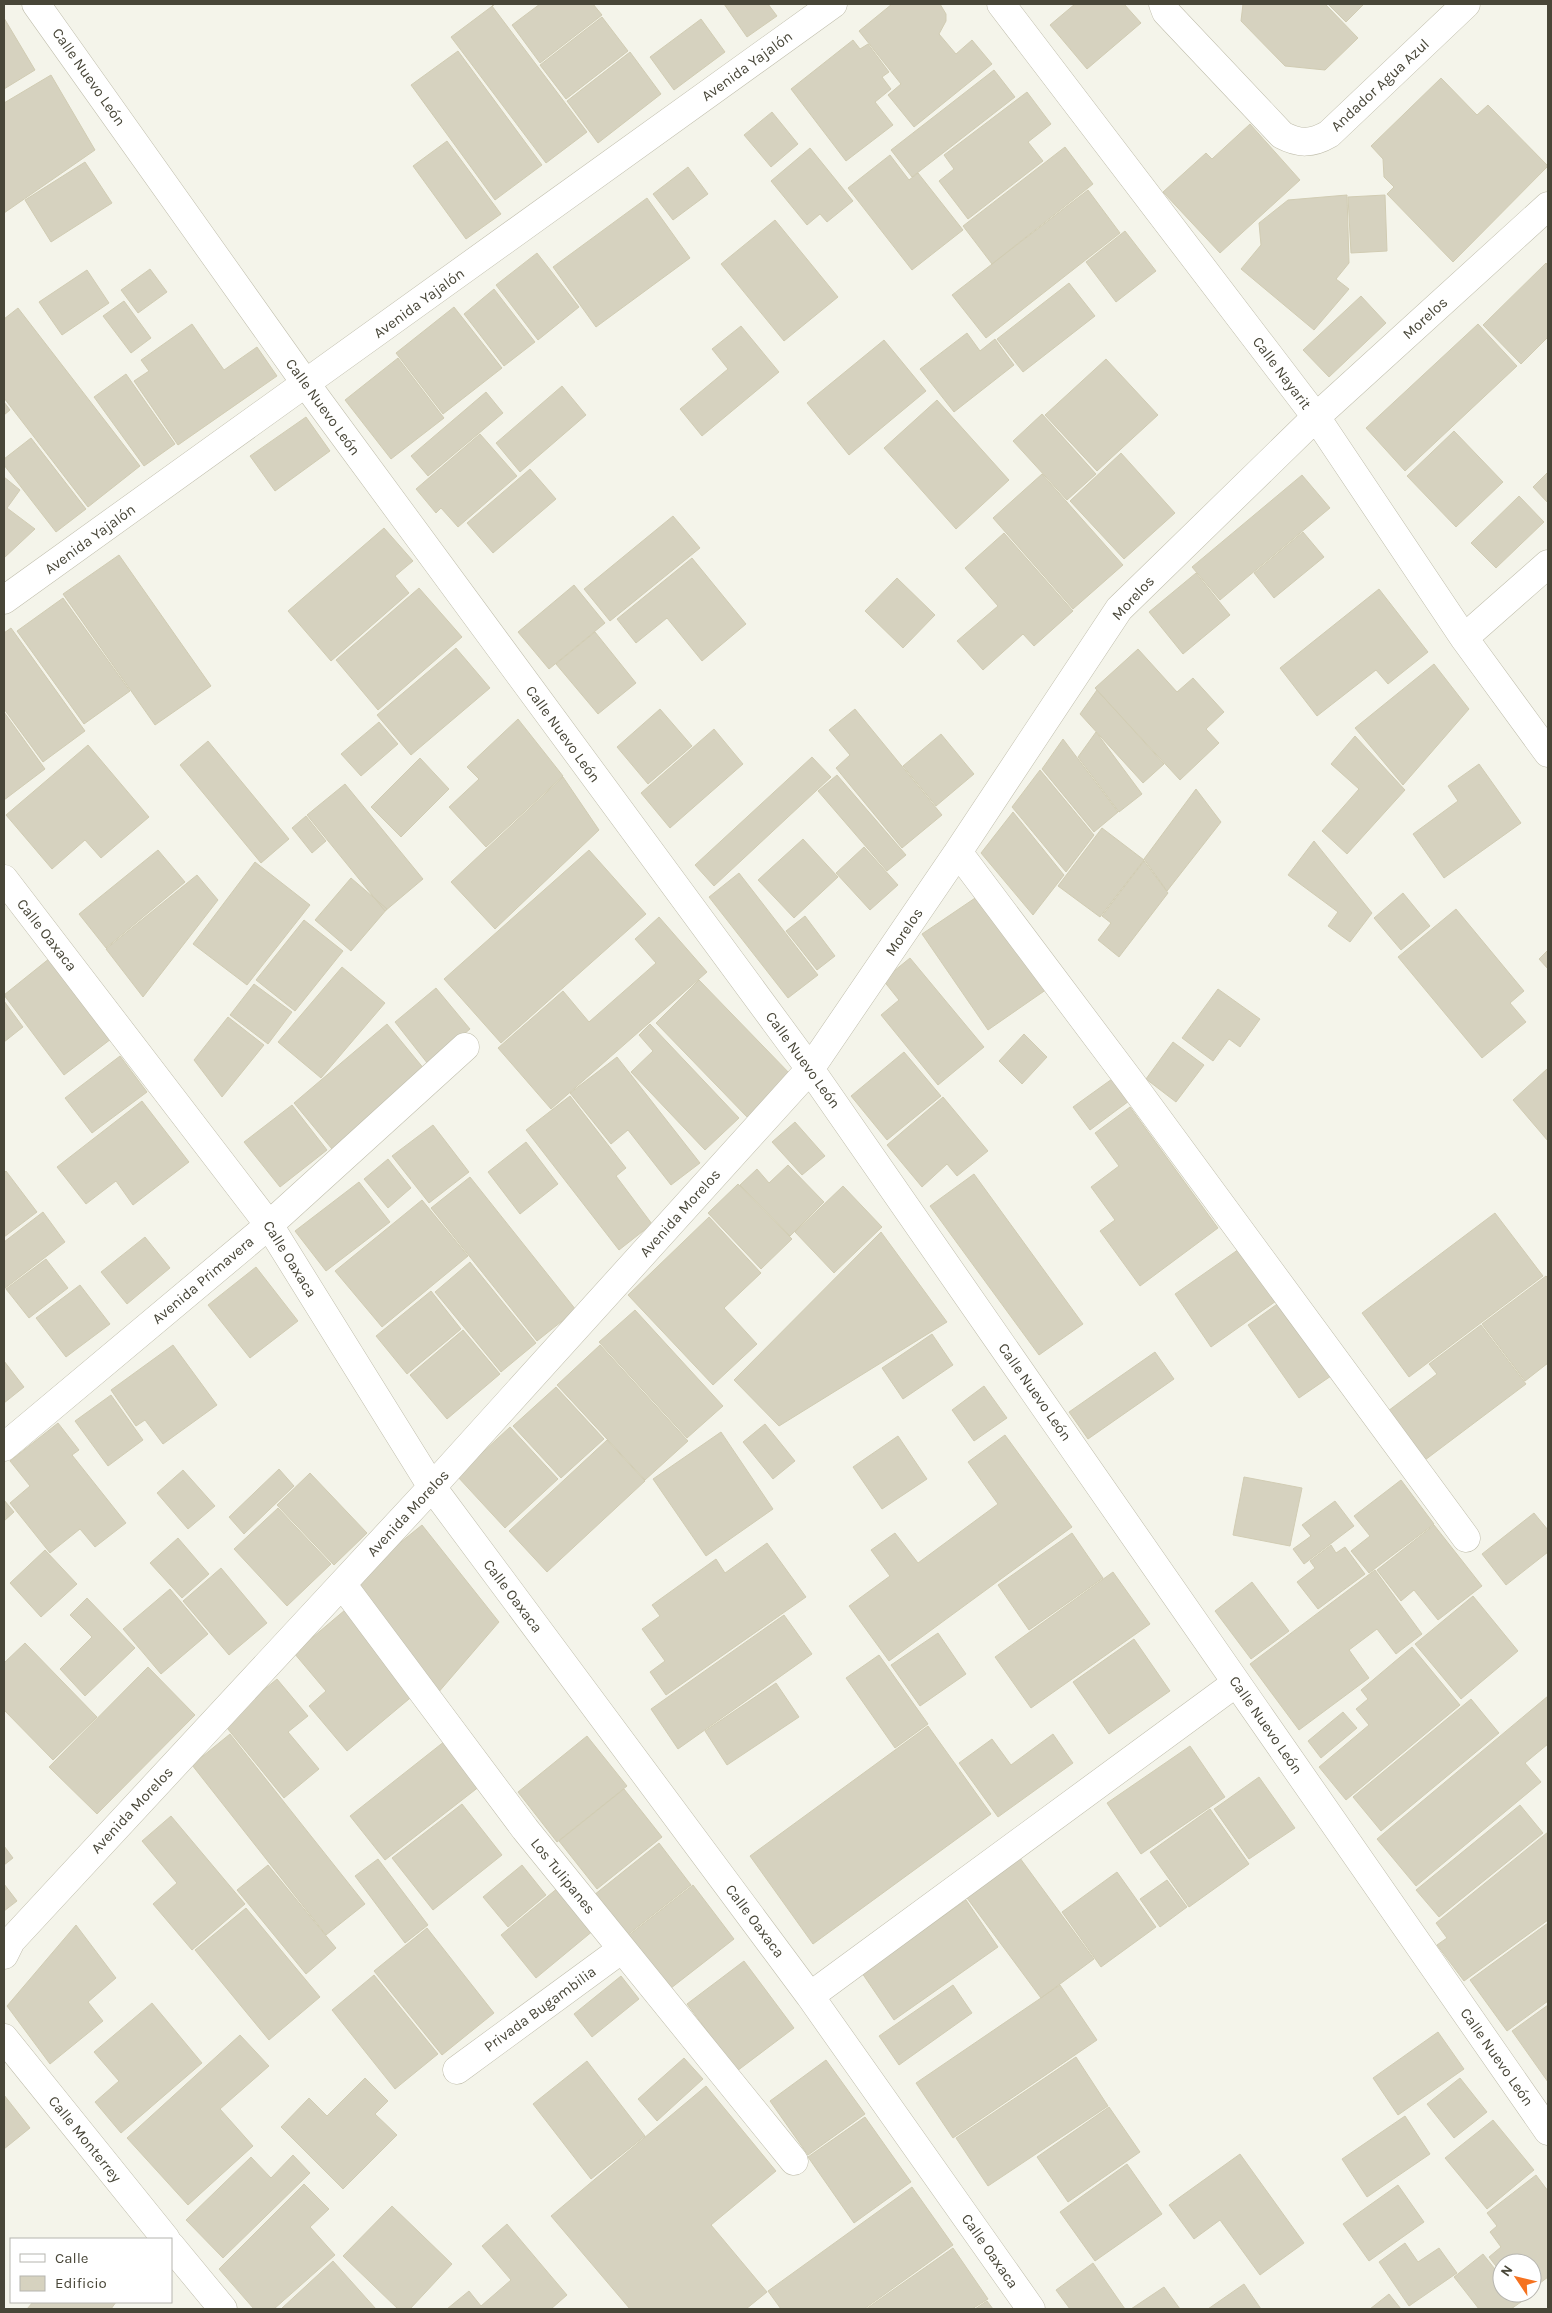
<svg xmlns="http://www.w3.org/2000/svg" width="1552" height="2313" font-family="Karla,sans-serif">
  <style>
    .building { fill: #d6d2bf; stroke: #d1ccb3 }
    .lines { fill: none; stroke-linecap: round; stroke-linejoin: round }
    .minor-casing { stroke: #c0beac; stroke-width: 29 }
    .minor { stroke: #fff; stroke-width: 28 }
    .labels { text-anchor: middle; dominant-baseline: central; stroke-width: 4; stroke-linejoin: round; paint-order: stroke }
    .street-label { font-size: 15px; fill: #484638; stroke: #fff }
  </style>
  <rect width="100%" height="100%" fill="#f4f4ea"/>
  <!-- building -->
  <path class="building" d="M495 4 492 6 587 132 546 163 451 37Z
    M540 4H593L602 15 540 63 512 25Z
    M724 4H768L777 16 747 37Z
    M892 4H940L946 14V21L939 34 956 54 972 40 992 64 914 127 888 95 901 84 859 31Z
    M1075 4H1124L1141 23 1087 69 1050 25Z
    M1243 4H1325L1358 38 1325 70 1285 66 1241 21Z
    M1328 4H1364L1346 22Z
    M602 17 628 51 566 99 540 65Z
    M4 18 35 70 4 89Z
    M701 19 725 52 674 90 650 57Z
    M853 40 860 49 868 44 889 72 882 77 891 89 875 102 893 125 846 161 791 89Z
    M458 51 542 165 495 200 411 85Z
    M630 52 661 94 598 143 567 101Z
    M994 70 1015 97 912 177 891 150Z
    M51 75 95 150 4 213V103Z
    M1441 78 1477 115 1488 105 1548 166 1453 262 1387 194 1394 187 1384 177 1383 159 1371 146Z
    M1027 92 1051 124 1028 142 1043 161 968 219 939 181 954 169 944 155Z
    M772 112 798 144 771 167 744 135Z
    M1250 124 1300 180 1220 253 1163 192 1206 153 1212 159Z
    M447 141 501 214 466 239 413 166Z
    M1065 147 1093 184 992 264 963 226Z
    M810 148 853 201 827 222 820 214 807 225 771 181Z
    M890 155 909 180 918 173 963 230 912 270 848 188Z
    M85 162 112 203 51 242 25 200Z
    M688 167 708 194 673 220 653 194Z
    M1088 190 1120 233 986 338 952 295Z
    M1347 195 1349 263 1336 279 1349 289 1314 330 1241 269 1261 245 1259 223 1288 200Z
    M1385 195 1387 251 1351 253 1348 197Z
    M647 198 690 258 596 327 553 267Z
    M775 220 838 297 784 341 721 264Z
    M1125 231 1156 271 1116 302 1086 262Z
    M537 253 579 307 538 340 496 285Z
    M1546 263 1548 266V337L1521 364 1483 325Z
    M150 269 167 292 138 313 121 290Z
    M87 270 109 303 62 335 39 302Z
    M1069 283 1095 316 1023 372 997 339Z
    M494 289 535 342 504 366 464 314Z
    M1361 296 1386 323 1329 377 1303 350Z
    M124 301 151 338 131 353 103 316Z
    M454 307 502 368 443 414 396 353Z
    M18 308 140 466 88 507 4 398V319Z
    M192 324 224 370 257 347 277 376 178 445 134 381 149 371 141 360Z
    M1478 324 1517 366 1405 471 1366 428Z
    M741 326 779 372 702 436 680 409 728 369 712 349Z
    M967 333 980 351 995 339 1014 365 954 412 920 369Z
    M884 340 926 391 849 455 807 403Z
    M398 358 444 418 391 459 345 400Z
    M1106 359 1158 415 1097 471 1045 415Z
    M126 374 175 444 144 466 94 397Z
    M562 386 586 415 520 472 496 443Z
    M486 392 503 413 428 476 411 456Z
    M937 400 1009 480 956 529 884 448Z
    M4 402 10 410 4 415Z
    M1042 414 1096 474 1067 500 1013 441Z
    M306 417 330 451 275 491 250 456Z
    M1454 431 1503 482 1456 527 1407 476Z
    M480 434 517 476 458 527 441 508 436 513 416 489Z
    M31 438 86 509 56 532 4 465V459Z
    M1121 453 1175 513 1124 559 1070 501Z
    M530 469 556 499 493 553 467 523Z
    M1548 472V503L1533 487Z
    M1042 474 1123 565 1073 609 993 518Z
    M1302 475 1330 508 1220 600 1192 567Z
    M4 477 20 490 7 508 35 529 4 558Z
    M1519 496 1544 522 1496 568 1471 543Z
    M673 516 700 548 610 621 584 589Z
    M384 528 413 561 395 576 409 593 331 661 288 611Z
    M1303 532 1324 557 1274 598 1254 573Z
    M1004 533 1073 611 1034 646 1023 634 983 670 957 641 998 606 965 568Z
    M119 555 211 686 155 725 63 594Z
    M692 558 746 624 702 661 667 618 636 643 617 619Z
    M1196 573 1230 615 1183 654 1149 612Z
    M897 578 935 615 903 648 865 611Z
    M574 585 605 623 549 669 518 632Z
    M419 588 462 637 378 710 336 660Z
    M1379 589 1428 652 1388 684 1376 670 1317 716 1280 668Z
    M63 598 130 691 84 724 17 631Z
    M11 628 85 731 43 762 4 709V633Z
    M595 632 636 683 598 714 556 664Z
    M456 648 490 688 411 755 377 715Z
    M1138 649 1177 692 1193 678 1224 712 1206 729 1219 743 1180 780 1095 688Z
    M1434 664 1469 709 1403 785 1355 728Z
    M1097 690 1164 764 1143 783 1080 714Z
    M660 709 692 746 648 784 617 747Z
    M855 709 942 815 902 848 836 768 850 755 829 730Z
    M4 712 45 769 4 800Z
    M518 719 563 776 486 847 449 807 479 779 467 767Z
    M379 722 398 744 361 776 341 754Z
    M714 729 743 764 670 828 641 793Z
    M1096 732 1142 794 1119 812 1078 757Z
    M941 734 974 774 936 806 903 766Z
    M1355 736 1405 790 1347 854 1322 831 1359 789 1331 764Z
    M1063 739 1118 812 1094 832 1042 769Z
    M208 741 289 839 261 863 180 765Z
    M88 745 149 817 101 858 85 840 52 869 6 815Z
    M812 757 831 777 714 886 695 865Z
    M420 758 449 789 401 837 371 807Z
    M1479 764 1521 823 1444 878 1413 834 1458 801 1448 786Z
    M1040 770 1094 835 1066 872 1012 807Z
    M837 775 906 855 887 871 818 791Z
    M563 777 599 830 495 929 451 882Z
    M345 784 423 879 385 911 307 815Z
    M1196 789 1221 822 1167 891 1144 859Z
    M1013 812 1064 875 1033 915 981 853Z
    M306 816 326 841 312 853 292 828Z
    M1102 828 1144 860 1100 917 1058 886Z
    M803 839 838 877 794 918 758 880Z
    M1314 841 1372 913 1350 942 1328 926 1338 912 1288 875Z
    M864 847 898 885 870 910 836 873Z
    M158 850 185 882 106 948 79 914Z
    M589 850 646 914 501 1043 444 979Z
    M1144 861 1168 893 1119 957 1098 940 1111 923 1102 916Z
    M255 862 310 905 247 985 193 944Z
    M739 873 818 975 788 998 709 897Z
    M197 875 218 900 143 997 106 949Z
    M351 878 387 909 351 951 315 920Z
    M984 892 1050 987 988 1030 922 934Z
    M1403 893 1430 926 1401 950 1374 918Z
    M1456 909 1524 991 1510 1003 1526 1022 1482 1058 1398 957Z
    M805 916 835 956 817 970 786 931Z
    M659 917 707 972 551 1109 498 1048 563 991 589 1022 656 963 635 939Z
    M304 920 343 951 295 1011 256 980Z
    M1548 950V969L1539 959Z
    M50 958 111 1039 64 1075 4 995Z
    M910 958 984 1047 938 1085 881 1015 899 1000 883 980Z
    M342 967 385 1003 321 1078 278 1042Z
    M699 980 793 1077 749 1119 656 1023Z
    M254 984 292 1012 268 1044 230 1015Z
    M436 988 470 1029 428 1064 395 1022Z
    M1218 989 1260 1019 1240 1047 1229 1039 1213 1061 1182 1038Z
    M4 1001 23 1027 4 1042Z
    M228 1017 264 1045 222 1097 194 1060Z
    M387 1024 425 1070 332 1149 294 1103Z
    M650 1024 739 1118 705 1150 631 1072 653 1051 639 1035Z
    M1024 1034 1047 1057 1022 1084 999 1061Z
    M1173 1042 1204 1065 1176 1102 1146 1079Z
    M904 1052 941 1096 887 1140 851 1096Z
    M120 1056 147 1092 92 1133 65 1098Z
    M617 1057 700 1163 671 1185 628 1130 611 1144 570 1093Z
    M1547 1069 1548 1070V1141L1513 1100Z
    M1112 1079 1129 1101 1090 1130 1073 1107Z
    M570 1096 626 1168 616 1176 652 1224 619 1250 526 1130Z
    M943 1097 988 1151 957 1176 947 1164 922 1187 887 1145Z
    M142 1101 189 1162 133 1205 116 1181 86 1204 57 1167Z
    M292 1105 327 1150 280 1187 244 1142Z
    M1130 1107 1218 1228 1140 1286 1100 1231 1115 1220 1091 1187 1119 1166 1095 1133Z
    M795 1122 825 1156 802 1175 772 1142Z
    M433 1125 469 1172 429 1203 392 1156Z
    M526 1142 558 1184 520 1214 488 1172Z
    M388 1159 411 1188 388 1208 364 1179Z
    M788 1165 824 1202 790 1236 740 1185 757 1169 769 1183Z
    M6 1171 37 1212 4 1237V1173Z
    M974 1174 1083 1324 1039 1355 930 1206Z
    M470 1177 576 1310 537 1341 431 1208Z
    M359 1182 390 1222 326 1271 295 1231Z
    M738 1184 792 1239 761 1269 708 1213Z
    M843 1186 882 1227 834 1273 795 1232Z
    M422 1200 468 1256 382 1327 335 1271Z
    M43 1212 65 1242 4 1289V1242Z
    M1495 1213 1543 1276 1409 1377 1362 1313Z
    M709 1217 761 1273 724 1308 757 1344 713 1385 628 1295Z
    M881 1232 947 1322 779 1426 734 1380Z
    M145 1237 170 1268 127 1304 101 1272Z
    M1242 1247 1279 1299 1211 1347 1175 1294Z
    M46 1259 68 1288 29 1318 6 1289Z
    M470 1262 536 1343 501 1372 435 1292Z
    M256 1267 298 1321 250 1358 208 1305Z
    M1546 1276 1548 1278V1363L1525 1381 1482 1324Z
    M80 1285 110 1324 66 1357 36 1318Z
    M431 1291 461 1329 407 1374 376 1336Z
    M1280 1302 1331 1376 1299 1398 1248 1325Z
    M635 1310 723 1406 687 1438 599 1342Z
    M1481 1325 1526 1384 1425 1460 1388 1411 1437 1374 1429 1364Z
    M463 1330 500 1374 447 1419 410 1375Z
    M932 1334 953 1365 903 1399 882 1368Z
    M173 1345 217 1405 163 1444 145 1420 136 1426 111 1390Z
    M600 1345 688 1441 645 1480 557 1385Z
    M1155 1352 1174 1379 1088 1439 1069 1412Z
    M4 1361 24 1387 4 1403Z
    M984 1386 1007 1418 974 1441 952 1410Z
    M556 1387 604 1439 561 1478 513 1426Z
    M111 1395 143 1440 108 1466 75 1421Z
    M58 1423 79 1450 72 1455 126 1523 95 1547 80 1529 50 1553 10 1503 30 1486 10 1461Z
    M765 1424 795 1461 773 1479 743 1442Z
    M510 1427 558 1479 505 1528 457 1476Z
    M721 1432 773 1509 706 1556 653 1479Z
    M1005 1435 1072 1527 889 1661 849 1606 890 1576 871 1550 895 1533 918 1563 998 1504 968 1462Z
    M898 1436 927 1479 882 1509 853 1467Z
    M607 1440 645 1481 547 1572 509 1531Z
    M279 1469 294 1486 244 1534 229 1517Z
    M183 1470 215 1506 188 1529 157 1493Z
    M310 1473 367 1533 334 1565 277 1505Z
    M1244 1477 1302 1488 1290 1546 1233 1535Z
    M1401 1480 1434 1524 1369 1573 1351 1551 1370 1536 1354 1516Z
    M4 1500 14 1512 4 1521Z
    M1335 1501 1354 1526 1304 1564 1293 1549 1311 1536 1302 1525Z
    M278 1508 331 1564 287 1606 234 1549Z
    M1534 1513 1548 1530V1552L1506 1585 1482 1554Z
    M422 1525 499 1622 437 1694 349 1584Z
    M1434 1525 1482 1586 1438 1620 1414 1590 1401 1601 1377 1570Z
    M1072 1533 1103 1578 1029 1630 998 1585Z
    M178 1538 209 1574 182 1598 150 1563Z
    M767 1543 806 1597 666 1695 650 1672 665 1661 642 1629 660 1616 652 1605 716 1559 725 1573Z
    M1331 1545 1336 1553 1345 1547 1365 1574 1318 1609 1297 1582 1315 1568 1310 1561Z
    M45 1550 77 1584 41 1617 10 1583Z
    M221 1568 267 1623 229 1655 183 1601Z
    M1375 1570 1422 1634 1396 1654 1377 1629 1349 1650 1369 1678 1299 1730 1250 1664Z
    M1113 1572 1150 1624 1031 1708 995 1657Z
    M1252 1582 1289 1631 1251 1659 1215 1611Z
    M170 1589 208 1634 161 1674 123 1629Z
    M1473 1596 1518 1651 1461 1699 1415 1644Z
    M87 1598 135 1648 85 1696 60 1669 92 1637 70 1615Z
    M345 1610 415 1694 347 1751 309 1706 326 1691 294 1653Z
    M784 1615 812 1654 678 1749 651 1709Z
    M938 1633 966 1674 920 1706 891 1665Z
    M1134 1639 1170 1691 1109 1734 1073 1682Z
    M25 1643 97 1717 53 1760 4 1710V1663Z
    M1412 1647 1460 1705 1346 1800 1319 1767 1369 1725 1356 1709 1368 1699 1361 1690Z
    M879 1655 928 1724 895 1748 846 1678Z
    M148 1667 195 1715 97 1814 49 1767Z
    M277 1679 308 1716 288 1732 319 1769 284 1798 223 1723Z
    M776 1683 799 1717 727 1765 705 1731Z
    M1548 1696V1744L1525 1763 1541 1782 1416 1886 1377 1839Z
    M1471 1699 1499 1733 1381 1831 1353 1797Z
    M1343 1712 1357 1728 1321 1758 1308 1741Z
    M928 1726 991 1814 813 1944 750 1856Z
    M230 1734 365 1904 326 1935 192 1765Z
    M1053 1734 1073 1763 998 1817 959 1763 992 1739 1011 1765Z
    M587 1736 627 1786 557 1842 518 1792Z
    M445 1741 480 1786 385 1860 350 1816Z
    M1190 1746 1225 1797 1141 1854 1107 1803Z
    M1259 1777 1295 1828 1249 1859 1214 1809Z
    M624 1789 662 1837 597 1889 559 1841Z
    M462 1804 502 1855 433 1910 392 1858Z
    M1520 1805 1543 1833 1439 1917 1416 1890Z
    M1210 1809 1249 1864 1189 1907 1150 1852Z
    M171 1816 245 1904 192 1950 153 1904 177 1883 142 1841Z
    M1548 1832V1920L1464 1981 1437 1945 1447 1938 1436 1923Z
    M659 1843 691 1885 621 1940 589 1899Z
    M4 1846 13 1858 4 1865Z
    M1017 1854 1094 1959 1041 1998 964 1894Z
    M378 1859 428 1925 405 1943 355 1876Z
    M268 1865 336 1948 306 1974 237 1890Z
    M522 1865 546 1895 508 1927 483 1897Z
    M1117 1872 1156 1927 1101 1967 1062 1912Z
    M1167 1880 1187 1907 1160 1927 1140 1899Z
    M4 1884 17 1901 4 1911Z
    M693 1885 734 1939 666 1992 624 1939Z
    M559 1887 594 1930 536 1978 501 1935Z
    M966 1900 998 1947 894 2020 862 1973Z
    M246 1908 320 1997 269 2040 195 1950Z
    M1548 1923V2001L1507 2031 1470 1980Z
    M76 1925 116 1978 88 2002 103 2021 50 2064 7 2006Z
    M427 1928 494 2013 442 2055 374 1971Z
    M744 1961 794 2028 737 2071 687 2004Z
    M374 1975 438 2054 395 2089 332 2010Z
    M621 1976 639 1999 592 2037 574 2014Z
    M953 1985 972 2013 899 2065 879 2036Z
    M1060 1985 1097 2040 953 2138 916 2083Z
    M152 2003 202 2063 121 2133 95 2102 119 2081 94 2052Z
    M1548 2005V2082L1512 2031Z
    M1438 2032 1464 2069 1398 2115 1373 2078Z
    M240 2035 269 2066 220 2109 253 2146 188 2205 127 2138Z
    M1076 2057 1108 2106 988 2186 956 2138Z
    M684 2058 703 2079 657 2121 638 2099Z
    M826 2060 865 2114 808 2155 770 2101Z
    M587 2061 645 2136 591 2179 533 2104Z
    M365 2078 388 2101 375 2114 397 2135 343 2189 281 2127 309 2098 327 2116Z
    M1460 2078 1487 2112 1454 2138 1427 2104Z
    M706 2086 776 2171 711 2225 767 2292 746 2309H630L551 2216Z
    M4 2095 30 2128 4 2149Z
    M1109 2107 1140 2152 1068 2202 1037 2157Z
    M1405 2116 1430 2154 1367 2197 1342 2159Z
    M865 2117 911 2182 854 2223 808 2157Z
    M1493 2120 1534 2170 1487 2209 1445 2158Z
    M1240 2154 1304 2243 1260 2275 1220 2220 1194 2239 1169 2205Z
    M293 2155 310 2173 223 2258 186 2220 251 2157 271 2178Z
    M1127 2164 1162 2214 1095 2261 1060 2212Z
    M1536 2175 1548 2191V2277L1532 2289V2263H1502V2274L1489 2257 1501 2247 1490 2232 1497 2226 1487 2213Z
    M304 2184 329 2209 310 2227 335 2255 274 2309H254L219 2269Z
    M1398 2185 1424 2222 1369 2261 1343 2224Z
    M912 2187 953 2245 864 2309H781L768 2291Z
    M392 2206 452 2264 410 2309H398L343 2256Z
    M507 2224 567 2295 551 2309H447L469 2291 481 2306 511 2280 482 2246Z
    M1405 2243 1418 2262 1439 2248 1457 2273 1409 2306 1379 2262Z
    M953 2248 988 2299 972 2309H866Z
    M1483 2254 1502 2278V2293H1514L1521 2302 1511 2309H1479L1454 2277Z
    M333 2261 376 2309H281Z
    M1093 2263 1125 2309H1070L1056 2290Z
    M1244 2284 1261 2309H1208Z
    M1164 2287 1180 2309H1131Z
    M1516 2293H1527L1520 2298Z
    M1389 2294 1401 2309H1370Z
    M987 2301 993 2309H975Z
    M33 2302H116L111 2309H27Z"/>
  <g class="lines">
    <!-- minor casing -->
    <g class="minor-casing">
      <path id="minor" d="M36 4 306 384 810 1069 1548 2131
        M1001 4 1316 417 1464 638 1548 753
        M1163 4 1166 12 1282 135C1299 144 1312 144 1329 134L1466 4
        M4 600 833 4
        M1464 638 1548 564
        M958 852 1130 1081 1466 1538
        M4 879 269 1225 432 1487 810 1996 1031 2309
        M4 1447 269 1225 465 1047
        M342 1584 525 1829 794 2161
        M4 1955 11 1941 432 1487 810 1069 958 852 1119 609 1316 417 1548 206
        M810 1996 1236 1683
        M4 2038 166 2239
        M457 2070 622 1949
        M171 2246 223 2309"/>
    </g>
    <!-- minor -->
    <use href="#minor" class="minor"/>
  </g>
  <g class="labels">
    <!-- street labels -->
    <g class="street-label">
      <text transform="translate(747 66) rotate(-36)">Avenida Yajalón</text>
      <text transform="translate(89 77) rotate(55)">Calle Nuevo León</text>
      <text transform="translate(1380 85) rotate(-43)">Andador Agua Azul</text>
      <text transform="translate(419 303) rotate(-36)">Avenida Yajalón</text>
      <text transform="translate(1425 318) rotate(-42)">Morelos</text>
      <text transform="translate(1282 373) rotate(53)">Calle Nayarit</text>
      <text transform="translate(323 407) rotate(54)">Calle Nuevo León</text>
      <text transform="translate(90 539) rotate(-36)">Avenida Yajalón</text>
      <text transform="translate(1133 598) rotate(-47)">Morelos</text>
      <text transform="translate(563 734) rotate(54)">Calle Nuevo León</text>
      <text transform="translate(904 932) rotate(-56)">Morelos</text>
      <text transform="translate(47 935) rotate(52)">Calle Oaxaca</text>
      <text transform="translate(803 1060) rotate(54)">Calle Nuevo León</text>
      <text transform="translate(680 1213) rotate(-48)">Avenida Morelos</text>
      <text transform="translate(290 1259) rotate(58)">Calle Oaxaca</text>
      <text transform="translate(203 1280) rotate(-40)">Avenida Primavera</text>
      <text transform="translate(1035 1392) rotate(55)">Calle Nuevo León</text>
      <text transform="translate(408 1513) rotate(-47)">Avenida Morelos</text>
      <text transform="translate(513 1596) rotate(53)">Calle Oaxaca</text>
      <text transform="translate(1266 1725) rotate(55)">Calle Nuevo León</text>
      <text transform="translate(132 1810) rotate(-47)">Avenida Morelos</text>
      <text transform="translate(563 1876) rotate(51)">Los Tulipanes</text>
      <text transform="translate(755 1921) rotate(53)">Calle Oaxaca</text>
      <text transform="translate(540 2009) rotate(-36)">Privada Bugambilia</text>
      <text transform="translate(1497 2057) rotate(55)">Calle Nuevo León</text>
      <text transform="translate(85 2139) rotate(51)">Calle Monterrey</text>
      <text transform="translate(990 2251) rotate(55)">Calle Oaxaca</text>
    </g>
  </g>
  <!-- border -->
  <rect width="1552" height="2313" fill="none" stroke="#484638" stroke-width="10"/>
  <!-- legend -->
  <rect x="10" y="2238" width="162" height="65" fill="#ffffff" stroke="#b6b5af"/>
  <rect x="20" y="2254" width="25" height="8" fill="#ffffff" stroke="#b6b5af"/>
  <text x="55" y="2263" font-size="15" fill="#484638">Calle</text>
  <rect x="20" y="2276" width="25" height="15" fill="#d6d2bf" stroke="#b6b5af"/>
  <text x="55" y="2288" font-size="15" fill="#484638">Edificio</text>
  <!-- north arrow -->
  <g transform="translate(1517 2278) rotate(305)"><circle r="24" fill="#ffffff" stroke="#b6b5af"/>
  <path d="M0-4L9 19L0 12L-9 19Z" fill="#f57220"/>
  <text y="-8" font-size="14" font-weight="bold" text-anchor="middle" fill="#484638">N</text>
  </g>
</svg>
